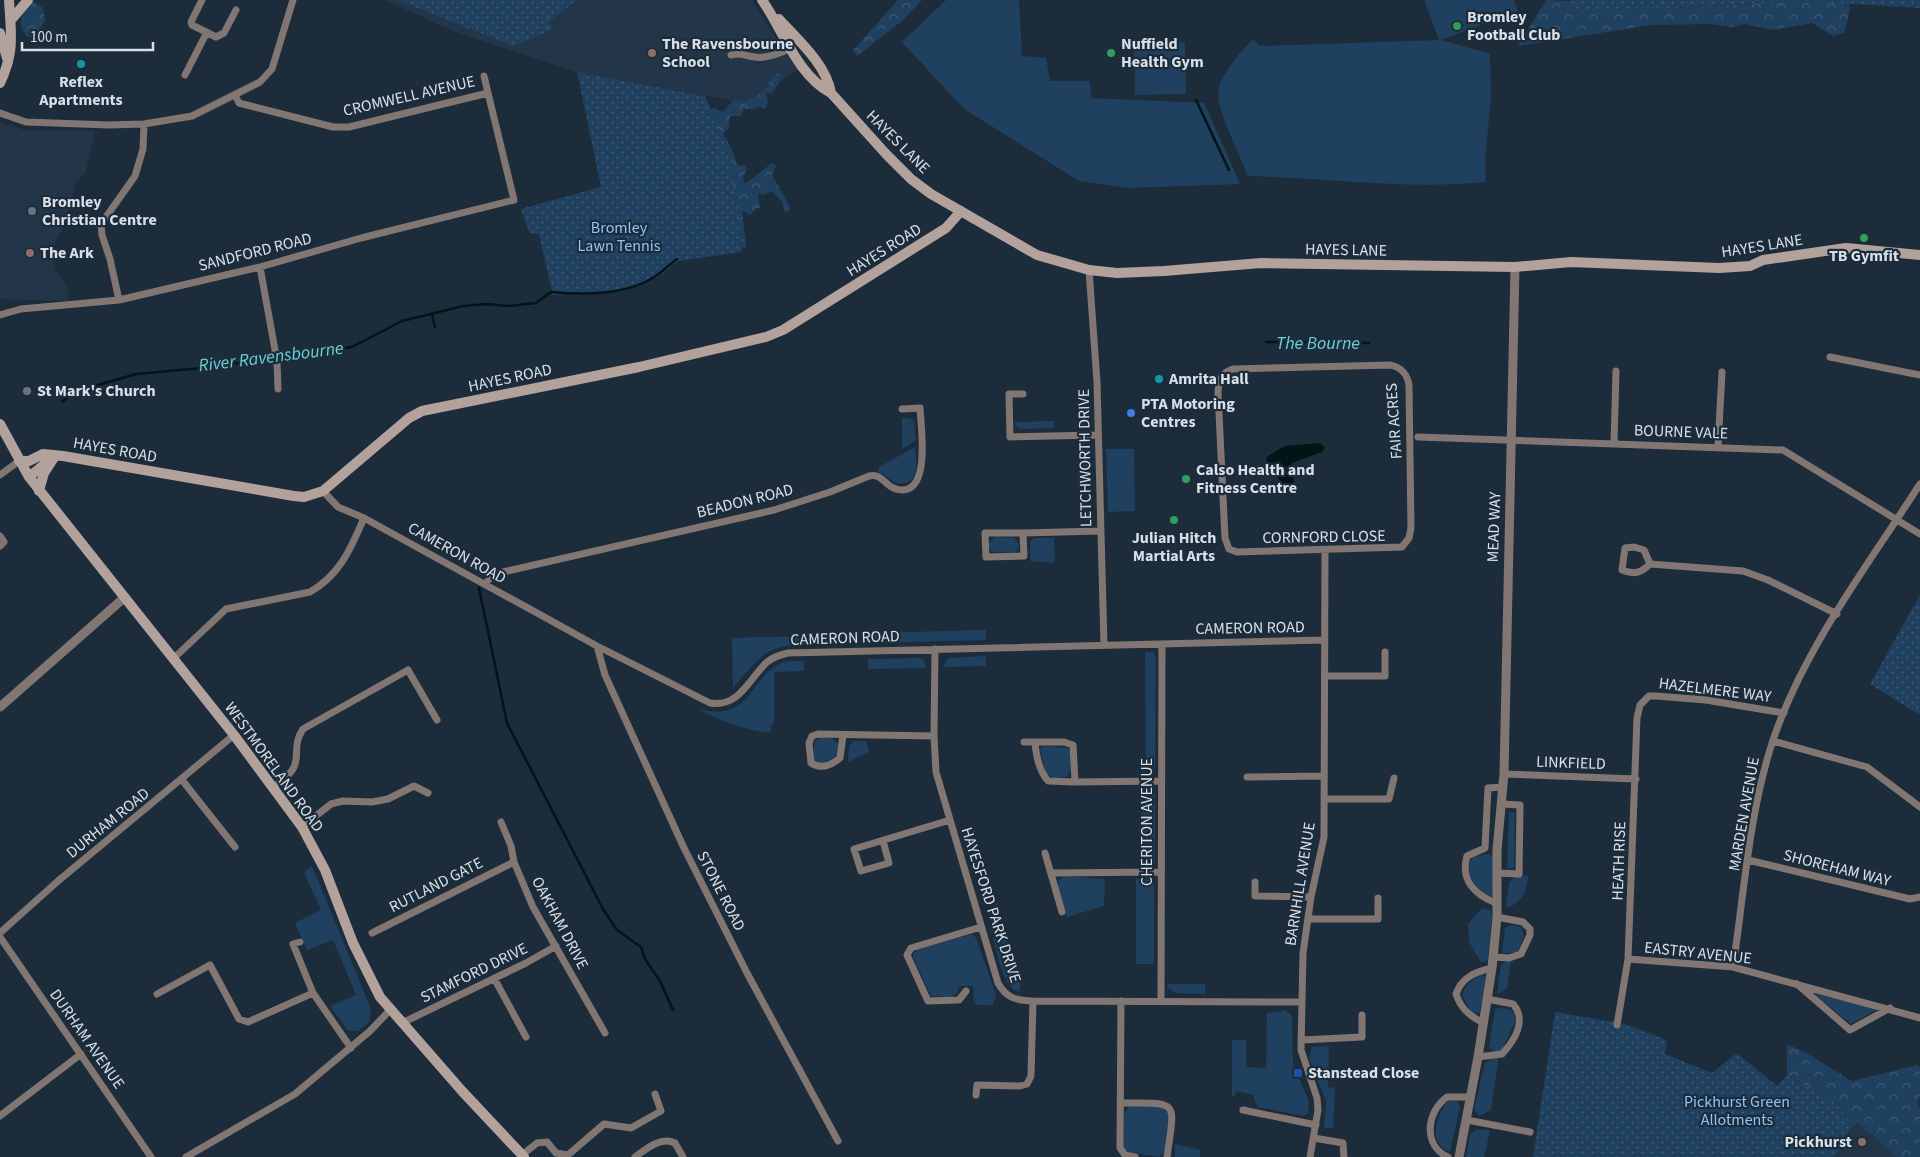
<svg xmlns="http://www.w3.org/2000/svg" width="1920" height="1157" font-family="'Source Sans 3',sans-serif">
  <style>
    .built { fill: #233649 }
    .grass { fill: #1f405e }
    .forest { fill: url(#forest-crowns) }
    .park { fill: url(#park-dots) }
    .water { fill: #021415 }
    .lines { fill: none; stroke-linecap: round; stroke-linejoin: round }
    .stream { stroke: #021415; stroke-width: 2.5 }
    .minor { stroke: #827673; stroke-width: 7 }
    .tertiary { stroke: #827673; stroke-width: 9 }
    .secondary { stroke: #b3a29c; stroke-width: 10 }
    .leisure-dot { fill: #2e9e5b; stroke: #1d2c3a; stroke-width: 2 }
    .education-dot { fill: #8d6e63; stroke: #1d2c3a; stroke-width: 2 }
    .culture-dot { fill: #0f9aa8; stroke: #1d2c3a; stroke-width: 2 }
    .worship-dot { fill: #6b7280; stroke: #1d2c3a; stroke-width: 2 }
    .shop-dot { fill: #3f7fe0; stroke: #1d2c3a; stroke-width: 2 }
    .transit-dot { fill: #1a4fb4; stroke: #1d2c3a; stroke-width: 2 }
    .labels { text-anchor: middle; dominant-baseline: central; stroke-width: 4.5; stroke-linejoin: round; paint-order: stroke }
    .poi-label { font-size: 16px; font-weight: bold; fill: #d7e0e9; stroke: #1d2c3a; text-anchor: start }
    .street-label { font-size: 16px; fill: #d7e0e9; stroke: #1d2c3a }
    .park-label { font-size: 16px; fill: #8cc4fa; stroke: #1d2c3a }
    .water-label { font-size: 18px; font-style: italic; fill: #69d1d6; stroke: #1d2c3a }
  </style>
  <defs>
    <pattern id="forest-crowns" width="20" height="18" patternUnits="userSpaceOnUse" patternTransform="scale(1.25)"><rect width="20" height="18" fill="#1f405e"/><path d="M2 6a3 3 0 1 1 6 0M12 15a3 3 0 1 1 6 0" fill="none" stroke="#3f5b75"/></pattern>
    <pattern id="park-dots" width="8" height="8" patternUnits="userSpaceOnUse" patternTransform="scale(1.25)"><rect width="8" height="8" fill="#1f405e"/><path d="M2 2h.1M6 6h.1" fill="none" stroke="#3f5b75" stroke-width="1.8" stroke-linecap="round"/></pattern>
  </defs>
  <rect width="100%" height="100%" fill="#1d2c3a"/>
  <!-- built -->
  <path class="built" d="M385 0H752L797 70 754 102 734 101 577 72 458 33Z
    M0 122 27 131H95L85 173 75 183 66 221 55 243 54 269 69 289 67 301 0 299Z
    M1856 1123 1897 1157H1835L1851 1128Z"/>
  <!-- grass -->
  <path class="grass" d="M946 0H1019L1022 56 1046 58 1050 81H1090L1091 98 1204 103 1240 184 1127 188 1079 181 964 109 902 42Z
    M1424 0H1514L1518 11 1441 40 1490 54 1491 99 1485 159 1486 182C1407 190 1327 178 1248 176 1242 160 1216 108 1218 93 1220 75 1240 52 1253 39L1260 46 1439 40Z
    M1185 42 1186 94 1135 95 1134 44Z
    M902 418H909L914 421 916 440 902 449Z
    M1054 421V428L1020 429 1015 425V422Z
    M1081 440 1087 441 1091 447V485H1082Z
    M915 447C916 460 920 477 906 483 902 484 897 484 894 482 888 479 885 474 878 472L879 467Z
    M1106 449H1134L1135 511 1108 512Z
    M995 537 1014 538 1019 544 1018 550 1014 553 992 552 989 547V542Z
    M1034 538H1054L1055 563 1030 561V542Z
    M986 630V640L869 643V633Z
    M804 636V644C764 645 758 660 733 688L732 638Z
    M1145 652H1153L1156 657 1155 769 1153 774 1146 775Z
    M986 656V666L943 667 948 658Z
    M918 658 924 660 926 668 868 669V659Z
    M789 661H804V671L774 672V724L771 725V732C747 732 719 720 698 709 757 724 748 669 789 661Z
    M832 738 839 745 837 756 823 763 815 761 813 758 815 741 820 738Z
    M853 741H866L869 752 848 762 849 746Z
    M1047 746 1068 748C1073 756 1073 771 1066 777L1053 778 1046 774 1040 751 1042 747Z
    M1142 788 1152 789 1155 793V860L1150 866H1141Z
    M1509 812 1515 813 1514 868 1507 869Z
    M1486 854 1494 856 1493 896 1484 895C1474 885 1463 872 1473 857Z
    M312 866 371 1009 369 1022 358 1031H348L330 1006 356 995 333 940 307 950 295 923 321 910 304 873Z
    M1520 871V876H1528C1527 892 1522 903 1506 908L1509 883Z
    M1065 876 1105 879 1104 906 1067 917 1058 886 1059 880Z
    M1136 879H1149L1154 885V964H1136Z
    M1482 908 1490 910 1492 915 1488 958 1486 962H1481L1469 942 1468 924Z
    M1511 925 1520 926 1524 936 1517 953H1502L1505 928Z
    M972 934 976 938 996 995 993 1005H977L974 1002 973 986H959L957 993 951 997 931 996 913 957 914 953 919 949Z
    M1006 934 1020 979V992C1002 989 998 953 993 938Z
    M1512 957 1507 988 1497 995 1501 965Z
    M1482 975 1487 977 1479 1014 1472 1013 1462 995C1466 985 1471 979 1482 975Z
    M1167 984H1205V994L1176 993 1168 988Z
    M1813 993 1878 1009 1851 1024Z
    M1500 1008 1508 1009 1514 1013 1515 1022 1501 1052H1494L1489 1048 1495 1009Z
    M1284 1010 1291 1014 1292 1019 1293 1064 1308 1099 1309 1112 1303 1116 1258 1107 1254 1100V1095L1236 1091 1235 1096H1232V1040H1246V1067L1266 1068 1267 1013 1280 1012Z
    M1329 1046 1328 1087 1335 1088 1333 1128H1324L1326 1101 1309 1059 1312 1047Z
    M1499 1054 1491 1110 1479 1116 1474 1109 1485 1063Z
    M1452 1101 1457 1102 1460 1107 1450 1152C1427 1142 1436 1119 1447 1102Z
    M1130 1106 1164 1107 1169 1115 1164 1152 1159 1157 1128 1152 1124 1148V1113Z
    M1477 1129 1490 1131 1484 1157H1466L1470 1134Z
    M1175 1144 1201 1150 1200 1157H1175Z"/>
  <!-- forest -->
  <path class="forest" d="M898 0H922L902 21 857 56 853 50Z
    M1546 0 1624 3 1669 8 1755 4 1759 0H1848L1850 10 1844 33 1833 36 1812 23 1774 30 1745 24 1732 27 1710 24 1651 25 1518 46Z
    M33 1 43 8 45 20 35 38 26 36 20 24 23 15Z
    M778 73 782 75C780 80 775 91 771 94L766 92 768 103 764 109 758 106 754 109H744L741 116H730L729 127 723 134 730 145 738 166 745 165 747 169 743 178 745 184 772 163 776 166 772 175 789 205 790 210 786 213 782 202 772 191 764 195 758 194 760 208 756 209 750 215 742 210 746 247 744 249 742 247 737 207H735L733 193 708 111 714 108 723 112 734 99 745 102C750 99 758 96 763 92 769 85 769 77 778 73Z
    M1787 1044 1808 1054 1852 1081 1917 1065 1920 1068V1096L1918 1101 1920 1110V1157H1897L1857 1123 1851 1128 1839 1105 1787 1075Z"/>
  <!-- park -->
  <path class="park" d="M397 0H577L548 22 553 29 514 46Z
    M1570 0H1920V8L1803 1 1669 8 1644 7 1575 13Z
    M577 72 705 96 731 161 735 207H738L742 252 678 261 658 277 640 286 622 291 553 295 539 235 529 232 521 209 601 187Z
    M1920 595V715L1870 684Z
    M1555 1012 1625 1024 1667 1040 1665 1054 1712 1073 1737 1053 1777 1086 1787 1075 1839 1105 1851 1128 1835 1157H1533Z"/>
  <!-- water -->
  <path class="water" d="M1320 443 1325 447 1322 452 1292 463 1294 482 1289 487C1279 484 1272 470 1266 460L1268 456 1285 446Z"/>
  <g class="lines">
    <!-- stream -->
    <path class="stream" d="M1196 100 1229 170
      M432 314 435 327
      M1266 342 1369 343
      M62 402 74 392 136 374 202 368 352 347 402 321 463 306 488 304 507 306 536 303 551 292C583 295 628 295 656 276 663 271 670 264 677 259
      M479 588 507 723 603 909 617 930 641 947 645 959 660 981 673 1010"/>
    <!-- minor -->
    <path class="minor" d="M202 0 191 22 192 25 216 37 224 33 236 10
      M731 55C741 52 745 56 755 57 765 59 782 53 791 48
      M185 75 207 32
      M484 76 488 93
      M0 113 26 122 109 125 144 124 192 116 260 82 272 69 293 0
      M260 267 277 361 278 389
      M1089 270 1097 382 1104 645
      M119 300 110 259 102 235 101 224 135 176 143 149 144 124
      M0 315 21 309 119 300 260 267 361 238 514 200 488 93 349 127H333L239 103 235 95
      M1830 357 1920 375
      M1390 365C1401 367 1408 375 1409 386L1411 528 1409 538 1402 547 1237 552 1229 549 1225 538 1218 392C1219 380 1221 373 1233 369Z
      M1023 394H1009L1010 437 1097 435
      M1418 437 1783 450 1920 534
      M1614 444 1616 371
      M1718 447 1722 372
      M0 475 19 461
      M323 491 338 507 364 518 597 646 710 703C739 708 749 679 767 662 773 657 780 655 788 653L1325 640
      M1023 533H985L986 557 1024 556 1023 533 1100 531
      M0 536 4 542 0 546
      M1650 564 1644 550 1634 547 1625 548 1622 570C1634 575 1641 573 1650 564L1743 571 1768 580 1837 614
      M485 584 494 574 774 510 830 492 869 476C883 473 884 486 896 489 932 499 921 427 920 408L902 409
      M597 646 605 675 684 848 747 973 838 1141
      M935 649 934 736 936 772 998 983C1007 999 1016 1000 1033 1001L1302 1002
      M174 658 226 609 310 592C340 575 351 548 364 518
      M1325 676H1385V652
      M843 735 840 758C831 765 822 770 811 763L809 743 812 736 818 734 934 736
      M1773 741 1867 767 1920 807
      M1024 742H1035
      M1504 774 1636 779
      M1247 777 1324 776
      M182 780 235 847
      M1075 782 1048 781C1039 771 1036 755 1035 742H1064L1073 745 1075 782 1161 781
      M274 787C281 781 290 776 294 767 300 754 292 746 303 729L408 670 437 720
      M1325 799H1389L1394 778
      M501 822 511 846 514 862 533 907 605 1033
      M302 827 331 804 343 801 372 802 388 799 414 786 428 793
      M883 841 889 863 861 871 854 849 950 820
      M1045 853 1062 912
      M1748 860 1910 899 1920 897
      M1051 873 1161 872
      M1497 873 1519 874 1520 805 1502 804
      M1255 882V896L1311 897
      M1496 903C1475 895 1460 880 1467 856L1485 848 1488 788 1503 787
      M1308 919H1378V898
      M0 933 58 881 234 735
      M372 933 514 862
      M0 937 151 1157
      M300 942 293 944 313 993 351 1048
      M1493 957 1509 958 1521 954 1530 935V929L1523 922 1497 917
      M1628 959 1733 967 1920 1018
      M1733 967C1744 893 1749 815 1772 743 1803 649 1867 567 1920 484
      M494 978 526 1037
      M1797 984 1850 1030 1890 1008
      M966 991 959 1000 928 1001 907 955 911 948 981 927
      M157 994 210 965 239 1019 248 1022 313 993
      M1121 1001 1120 1148 1125 1155 1135 1157
      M1161 1001 1162 644
      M402 1023 526 963 556 946
      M1483 1023C1469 1015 1461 1009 1456 994 1462 977 1475 972 1492 968
      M1617 1025 1628 959 1637 718 1640 705 1649 696H1656L1706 700 1784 713
      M1301 1040 1362 1037V1015
      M1478 1057 1502 1054C1515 1040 1527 1020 1513 1004L1487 999
      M976 1095 977 1085 1020 1086 1027 1084 1031 1076 1033 1001
      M1121 1103C1180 1103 1175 1099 1167 1157
      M1243 1110 1316 1125
      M0 1116 81 1054
      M1467 1120 1530 1132
      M1314 1138 1343 1143 1344 1157
      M522 1155 537 1143 547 1142 556 1153 568 1155 604 1124 631 1128 661 1111 655 1094
      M186 1157 295 1094 370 1031 390 1010
      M635 1157C646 1149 661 1136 675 1143L683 1157
      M1310 1157 1318 1110 1317 1098 1301 1050 1303 953 1311 897 1324 837 1325 551
      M1448 1157C1423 1146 1426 1112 1447 1097H1471"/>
    <!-- tertiary -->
    <path class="tertiary" d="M0 707 125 597
      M1459 1157 1478 1057 1492 968 1497 917V850L1504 774 1515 267"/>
    <!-- secondary -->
    <path class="secondary" d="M762 0C783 30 797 75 831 93L886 154 911 179 931 194 1037 255 1089 270 1117 273 1164 271 1261 263 1515 267 1571 262 1719 268 1750 266 1763 260 1846 248 1920 255
      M779 19C798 40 826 64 831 93
      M11 20 28 0
      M0 33 8 62
      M0 83C15 52 11 34 9 0
      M0 424 29 477 234 735 302 827 325 870 353 943 380 997 462 1091 524 1157
      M19 461H29L43 454 63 456 294 496 304 497 323 491 409 418 422 411 639 367 766 337 783 330 946 228 961 211
      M29 477 52 458
      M39 491 44 473 55 456"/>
  </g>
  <!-- markers -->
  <g class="leisure-dot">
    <circle cx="1457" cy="26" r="5"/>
    <circle cx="1111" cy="53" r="5"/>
    <circle cx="1864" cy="238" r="5"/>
    <circle cx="1186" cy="479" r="5"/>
    <circle cx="1174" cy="520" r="5"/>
  </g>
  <g class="education-dot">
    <circle cx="652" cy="53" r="5"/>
    <circle cx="30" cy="253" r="5"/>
    <circle cx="1862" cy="1142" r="5"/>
  </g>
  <g class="culture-dot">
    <circle cx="81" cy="64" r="5"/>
    <circle cx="1159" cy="379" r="5"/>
  </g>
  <g class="worship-dot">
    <circle cx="32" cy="211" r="5"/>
    <circle cx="27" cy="391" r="5"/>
  </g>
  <circle class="shop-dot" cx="1131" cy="413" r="5"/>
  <rect class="transit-dot" x="1293" y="1068" width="10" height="10" rx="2.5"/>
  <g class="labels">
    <!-- poi labels -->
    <g class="poi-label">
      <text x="1467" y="17">Bromley<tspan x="1467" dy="18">Football Club</tspan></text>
      <text x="662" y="44">The Ravensbourne<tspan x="662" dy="18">School</tspan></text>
      <text x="1121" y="44">Nuffield<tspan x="1121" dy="18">Health Gym</tspan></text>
      <text x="81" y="82" text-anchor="middle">Reflex<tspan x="81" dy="18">Apartments</tspan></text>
      <text x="42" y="202">Bromley<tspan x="42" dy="18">Christian Centre</tspan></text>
      <text x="40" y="253">The Ark</text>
      <text x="1864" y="256" text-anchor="middle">TB Gymfit</text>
      <text x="1169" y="379">Amrita Hall</text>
      <text x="37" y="391">St Mark's Church</text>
      <text x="1141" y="404">PTA Motoring<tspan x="1141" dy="18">Centres</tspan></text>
      <text x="1196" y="470">Calso Health and<tspan x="1196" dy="18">Fitness Centre</tspan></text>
      <text x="1174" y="538" text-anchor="middle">Julian Hitch<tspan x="1174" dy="18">Martial Arts</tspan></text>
      <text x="1308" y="1073">Stanstead Close</text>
      <text x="1852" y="1142" text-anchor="end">Pickhurst</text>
    </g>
    <!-- street labels -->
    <g class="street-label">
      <text transform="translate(409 96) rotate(-13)">CROMWELL AVENUE</text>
      <text transform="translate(898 142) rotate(45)">HAYES LANE</text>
      <text transform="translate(1762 246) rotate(-9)">HAYES LANE</text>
      <text transform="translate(884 250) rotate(-32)">HAYES ROAD</text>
      <text transform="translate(1346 250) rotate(1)">HAYES LANE</text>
      <text transform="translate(255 252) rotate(-14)">SANDFORD ROAD</text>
      <text transform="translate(510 378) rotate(-12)">HAYES ROAD</text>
      <text transform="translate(1394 421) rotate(-94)">FAIR ACRES</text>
      <text transform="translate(1681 432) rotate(2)">BOURNE VALE</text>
      <text transform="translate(115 450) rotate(10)">HAYES ROAD</text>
      <text transform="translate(1085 458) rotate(-91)">LETCHWORTH DRIVE</text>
      <text transform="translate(745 501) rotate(-14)">BEADON ROAD</text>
      <text transform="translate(1494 527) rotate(-88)">MEAD WAY</text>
      <text transform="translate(1324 537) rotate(-1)">CORNFORD CLOSE</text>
      <text transform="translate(457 553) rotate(29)">CAMERON ROAD</text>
      <text transform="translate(1250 628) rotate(-1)">CAMERON ROAD</text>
      <text transform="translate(845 638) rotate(-2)">CAMERON ROAD</text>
      <text transform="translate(1715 690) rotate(7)">HAZELMERE WAY</text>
      <text transform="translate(1571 763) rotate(2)">LINKFIELD</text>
      <text transform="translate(274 767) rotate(54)">WESTMORELAND ROAD</text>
      <text transform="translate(1744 814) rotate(-80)">MARDEN AVENUE</text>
      <text transform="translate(1147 822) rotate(-90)">CHERITON AVENUE</text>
      <text transform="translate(108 823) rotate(-39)">DURHAM ROAD</text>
      <text transform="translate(1619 861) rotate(-88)">HEATH RISE</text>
      <text transform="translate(1837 868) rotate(14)">SHOREHAM WAY</text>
      <text transform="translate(1300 884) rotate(-81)">BARNHILL AVENUE</text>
      <text transform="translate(436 885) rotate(-27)">RUTLAND GATE</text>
      <text transform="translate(721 891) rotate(63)">STONE ROAD</text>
      <text transform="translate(991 905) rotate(72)">HAYESFORD PARK DRIVE</text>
      <text transform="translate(560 923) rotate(62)">OAKHAM DRIVE</text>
      <text transform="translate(1698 953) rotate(6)">EASTRY AVENUE</text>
      <text transform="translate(474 973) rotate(-26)">STAMFORD DRIVE</text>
      <text transform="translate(87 1039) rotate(55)">DURHAM AVENUE</text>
    </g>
    <!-- park labels -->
    <g class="park-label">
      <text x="619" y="228">Bromley<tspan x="619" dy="18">Lawn Tennis</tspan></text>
      <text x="1737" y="1102">Pickhurst Green<tspan x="1737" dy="18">Allotments</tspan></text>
    </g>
    <!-- water labels -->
    <g class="water-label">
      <text x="1318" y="343">The Bourne</text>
      <text transform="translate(271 357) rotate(-7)">River Ravensbourne</text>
    </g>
  </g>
  <!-- scale -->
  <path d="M22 42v8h131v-8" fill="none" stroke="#d7e0e9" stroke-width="2.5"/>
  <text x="30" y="42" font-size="15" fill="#d7e0e9" stroke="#1d2c3a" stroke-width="4" paint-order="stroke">100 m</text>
</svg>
